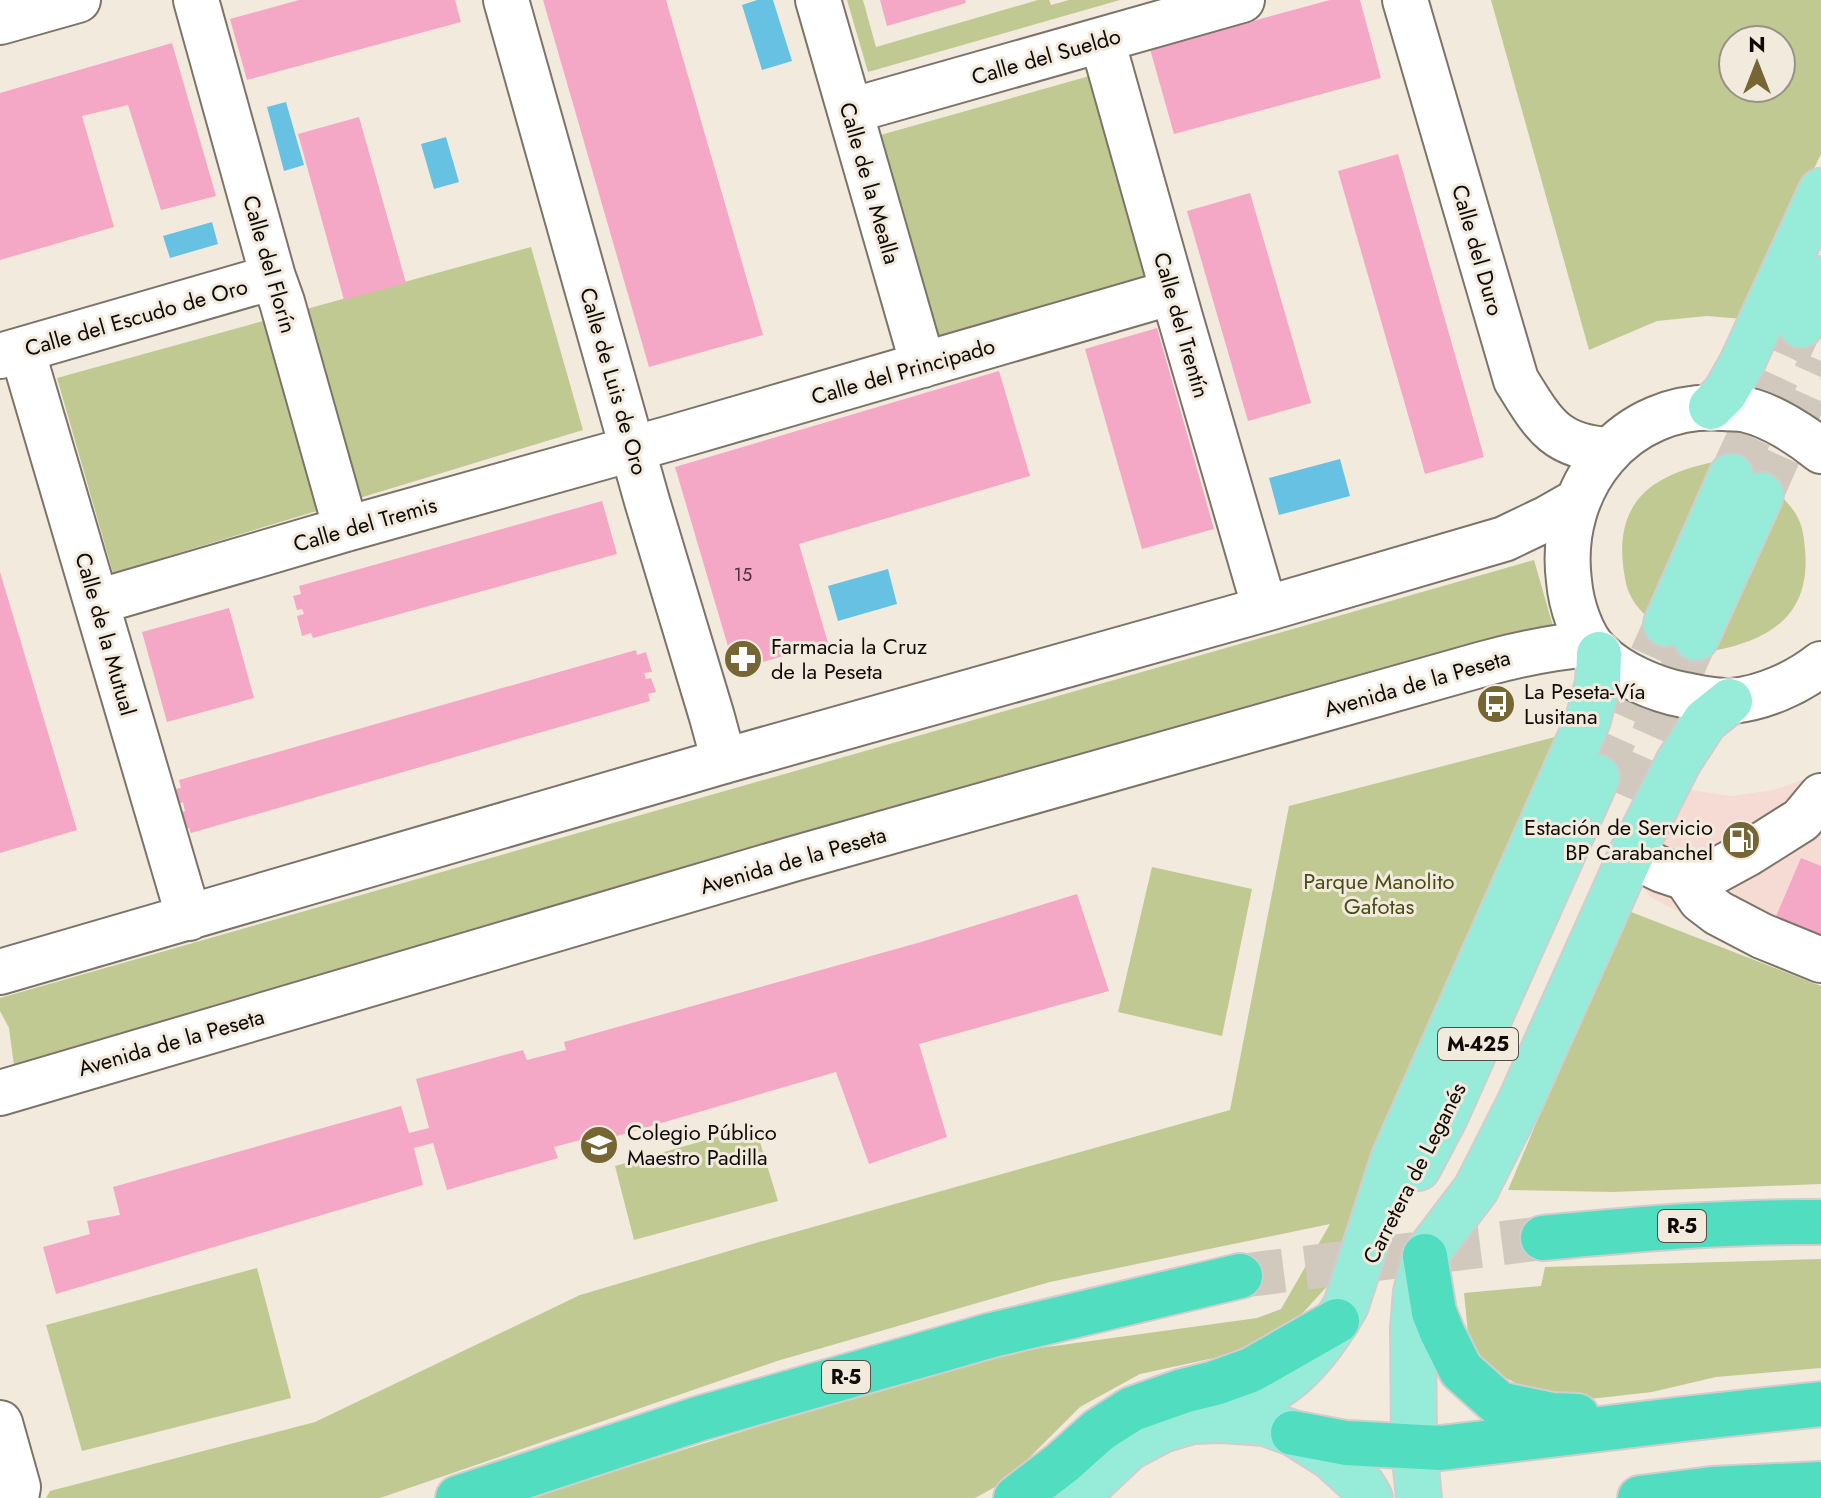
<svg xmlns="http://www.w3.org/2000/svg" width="1821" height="1498" font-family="Jost,sans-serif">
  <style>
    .commercial { fill: #f5dbd4 }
    .green { fill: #c1c993; fill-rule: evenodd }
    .water { fill: #67c1e3 }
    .building { fill: #f5a7c6 }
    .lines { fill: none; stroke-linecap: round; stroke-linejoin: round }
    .major-tunnel { stroke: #d1c9be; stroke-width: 44; stroke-dasharray: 44 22; stroke-linecap: butt }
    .highway-tunnel { stroke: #d1c9be; stroke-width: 44; stroke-dasharray: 44 22; stroke-linecap: butt }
    .minor-casing { stroke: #7c7469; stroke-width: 48 }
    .major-casing { stroke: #cfcecd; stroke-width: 48 }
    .highway-casing { stroke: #cfcecd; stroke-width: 48 }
    .minor { stroke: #fff; stroke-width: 44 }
    .major { stroke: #97ebd9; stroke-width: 44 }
    .highway { stroke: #51ddc0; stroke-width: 44 }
    .labels { text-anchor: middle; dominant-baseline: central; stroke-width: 6; stroke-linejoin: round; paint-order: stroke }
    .number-label { font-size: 18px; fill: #483237 }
    .shield { fill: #f3eade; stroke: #534e48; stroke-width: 2 }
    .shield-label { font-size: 20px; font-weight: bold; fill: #0e0b07 }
    .street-label { font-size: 22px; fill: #0e0b07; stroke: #f3eade }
    .poi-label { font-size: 22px; fill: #0e0b07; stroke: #f3eade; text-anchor: start }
    .park-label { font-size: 22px; fill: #474d15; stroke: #f3eade }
  </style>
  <rect width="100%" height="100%" fill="#f3eade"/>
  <!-- commercial -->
  <path class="commercial" d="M1821 774V982L1767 961 1773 949 1685 915 1650 897 1641 884 1684 789 1731 796 1773 790Z"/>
  <!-- green -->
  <path class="green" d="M847 0H863L876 47 1038 0H1049L1051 5 1069 0H1120L868 72Z
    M1491 0H1821V154L1742 319 1707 316 1657 321 1589 350ZM1733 40H1781V88H1733Z
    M1093 75 1150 276 935 337 877 136Z
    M531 247 583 430 113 573 57 378Z
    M1714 462 1645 615C1629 598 1626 589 1623 565 1616 499 1655 474 1714 462Z
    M1784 499C1800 516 1803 526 1805 549 1811 614 1772 640 1713 651Z
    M1534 560 1553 626 14 1066 9 1028 0 1011V998Z
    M1555 737 1360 1217 1331 1282 1290 1327 1242 1352 1140 1374 1080 1407 1006 1481 975 1498H528L989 1355 1257 1318 1281 1309 1330 1224 1050 1282 777 1361 380 1498H46L50 1491 315 1422 580 1295 759 1242 1230 1110 1289 806Z
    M1152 867 1252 889 1222 1036 1118 1012Z
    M1626 910 1821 986V1184L1613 1192 1508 1190Z
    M755 1126 778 1201 634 1240 615 1166Z
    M1821 1259V1368L1716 1377 1652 1392 1590 1399 1538 1395 1506 1378 1481 1357 1468 1333 1464 1293 1541 1286 1545 1267Z
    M257 1268 291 1398 82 1451 46 1325Z"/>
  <!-- water -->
  <path class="water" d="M757 0H773L792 61 762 70 742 5Z
    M286 102 304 165 284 171 267 107Z
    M446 137 459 182 434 189 421 144Z
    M212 222 218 244 170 258 163 236Z
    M1340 459 1350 496 1279 515 1269 478Z
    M888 569 897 604 838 621 828 586Z"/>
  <!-- building -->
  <path class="building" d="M299 0H455L461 22 247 80 230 19Z
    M543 0H666L763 335 649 367Z
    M880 0H965L966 3 887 26Z
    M1330 0H1360L1381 78 1174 134 1150 49Z
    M172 43 216 196 161 210 128 105 82 116 114 227 0 260V93Z
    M359 117 406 283 344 300 298 134Z
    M1398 154 1484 457 1425 474 1338 171Z
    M1250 193 1311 403 1248 421 1187 211Z
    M1157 328 1214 529 1142 549 1085 349Z
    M999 371 1030 476 799 544 828 643 735 670 675 467Z
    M602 501 617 554 313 638 311 633 302 636 297 616 304 614 302 609 297 610 293 596 301 594 299 586Z
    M0 572 77 830 0 853Z
    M229 608 254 698 167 722 142 632Z
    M636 650 637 655 646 652 652 672 644 673 646 679 651 678 656 692 648 694 650 701 191 833 189 828 185 829 180 813 185 811 183 802 179 804 174 789 181 788 179 780Z
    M1801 858 1821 866V941L1774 921Z
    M1077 894 1109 991 919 1044 947 1137 869 1164 836 1072 593 1143 588 1138 554 1147 558 1158 447 1190 433 1143 414 1148 423 1185 56 1294 43 1247 90 1234 87 1221 120 1215 113 1187 401 1106 409 1133 429 1128 416 1079 523 1050 527 1060 566 1050 564 1042 921 942Z"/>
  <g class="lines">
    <!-- major-tunnel -->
    <path class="major-tunnel" d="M1731 476 1801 325
      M1761 495 1821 361
      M1597 777 1666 624
      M1626 797 1696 638"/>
    <!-- highway-tunnel -->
    <path class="highway-tunnel" d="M1240 1276 1543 1238"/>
    <!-- minor casing -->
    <g class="minor-casing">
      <path id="minor" d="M196 0 273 277 282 302 346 529
        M506 0 647 501 712 717 724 761
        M818 0 923 365
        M1405 0 1516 380C1543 423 1554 447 1609 450
        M0 22 78 0
        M1102 40 1180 317 1265 609
        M850 111 1242 0
        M22 350 189 918
        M0 356 273 277
        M1821 451C1802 435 1772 416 1747 410 1740 408 1731 409 1723 408 1624 401 1557 487 1569 581 1571 604 1581 637 1598 653 1619 674 1656 690 1684 695 1700 698 1717 702 1732 701 1763 698 1797 683 1821 664
        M97 602 346 529 671 438 1173 292
        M1631 855 1662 870 1686 878 1712 873 1747 854 1801 820 1821 796
        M1686 878 1701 900 1718 913 1762 936 1821 960
        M0 972 724 761 1265 609 1504 539 1548 518 1578 501
        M0 1093 793 859 1483 664C1519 654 1554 647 1590 644
        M0 1423 18 1487 16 1498"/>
    </g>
    <!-- major casing -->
    <g class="major-casing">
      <path id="major" d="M1801 325 1821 279
        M1711 407 1725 393 1742 363 1821 191
        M1666 624 1731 476
        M1696 638 1761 495
        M1418 1168 1445 1117 1597 777
        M1222 1420C1242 1408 1263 1397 1282 1383 1309 1364 1330 1333 1346 1305L1394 1157 1588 720 1598 682 1599 654
        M1080 1498 1086 1488 1128 1448 1162 1430 1192 1421 1222 1420 1265 1423 1293 1433 1331 1457 1363 1486 1370 1498
        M1419 1498 1414 1448 1413 1328 1416 1292 1425 1256 1476 1189 1520 1102 1631 855 1679 761 1705 721 1730 701"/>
    </g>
    <!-- highway casing -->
    <g class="highway-casing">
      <path id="highway" d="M1543 1238C1636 1229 1728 1221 1821 1222
        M1425 1256 1434 1312 1442 1332 1461 1370 1499 1404 1552 1415 1577 1416
        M1293 1433 1346 1443 1441 1448 1683 1419 1821 1404
        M458 1498 698 1419 992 1335 1240 1276
        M1016 1498 1062 1463 1099 1430 1132 1409 1183 1391 1215 1383 1251 1370 1337 1321
        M1640 1498 1712 1489 1821 1484"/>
    </g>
    <!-- minor -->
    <use href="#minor" class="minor"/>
    <!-- major -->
    <use href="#major" class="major"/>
    <!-- highway -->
    <use href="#highway" class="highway"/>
  </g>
  <!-- icons -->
  <defs>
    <g id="pharmacy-disc" transform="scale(2)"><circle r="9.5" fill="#756634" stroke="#f3eade"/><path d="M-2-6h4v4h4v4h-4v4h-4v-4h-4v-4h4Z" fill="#fff"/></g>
    <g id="bus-disc" transform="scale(2)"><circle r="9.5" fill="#756634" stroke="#f3eade"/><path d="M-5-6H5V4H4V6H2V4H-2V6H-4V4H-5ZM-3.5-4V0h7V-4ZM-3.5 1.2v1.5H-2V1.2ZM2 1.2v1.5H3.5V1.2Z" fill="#fff"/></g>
    <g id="fuel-disc" transform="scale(2)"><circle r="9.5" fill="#756634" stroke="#f3eade"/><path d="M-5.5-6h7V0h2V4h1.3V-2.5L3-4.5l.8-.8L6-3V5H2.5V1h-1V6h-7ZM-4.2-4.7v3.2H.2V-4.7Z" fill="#fff"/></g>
    <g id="school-disc" transform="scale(2)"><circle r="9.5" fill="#756634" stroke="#f3eade"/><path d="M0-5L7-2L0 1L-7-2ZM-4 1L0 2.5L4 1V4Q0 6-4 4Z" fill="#fff"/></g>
  </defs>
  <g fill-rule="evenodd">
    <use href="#pharmacy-disc" x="743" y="659"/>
    <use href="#bus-disc" x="1496" y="704"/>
    <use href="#fuel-disc" x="1741" y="840"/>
    <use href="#school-disc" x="599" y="1145"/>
  </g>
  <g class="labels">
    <!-- number labels -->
    <g class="number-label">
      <text x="743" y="575">15</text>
    </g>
    <!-- shield labels -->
    <g class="shield">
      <rect x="1438" y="1028" width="80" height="32" rx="6"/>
      <rect x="1658" y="1210" width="48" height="32" rx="6"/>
      <rect x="822" y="1361" width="48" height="32" rx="6"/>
    </g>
    <g class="shield-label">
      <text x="1478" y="1044">M-425</text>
      <text x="1682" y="1226">R-5</text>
      <text x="846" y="1377">R-5</text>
    </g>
    <!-- street labels -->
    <g class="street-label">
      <text transform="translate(1046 56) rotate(-16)">Calle del Sueldo</text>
      <text transform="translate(870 183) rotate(74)">Calle de la Mealla</text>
      <text transform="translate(1478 250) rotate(74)">Calle del Duro</text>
      <text transform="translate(270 264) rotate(74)">Calle del Florín</text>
      <text transform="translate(136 317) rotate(-16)">Calle del Escudo de Oro</text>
      <text transform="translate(1182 325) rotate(74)">Calle del Trentín</text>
      <text transform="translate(903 371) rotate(-16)">Calle del Principado</text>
      <text transform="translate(614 381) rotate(74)">Calle de Luis de Oro</text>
      <text transform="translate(365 524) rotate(-16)">Calle del Tremis</text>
      <text transform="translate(106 634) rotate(74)">Calle de la Mutual</text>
      <text transform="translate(1417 683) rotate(-16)">Avenida de la Peseta</text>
      <text transform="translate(793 860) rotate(-16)">Avenida de la Peseta</text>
      <text transform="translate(171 1042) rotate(-16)">Avenida de la Peseta</text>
      <text transform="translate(1414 1173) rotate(-63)">Carretera de Leganés</text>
    </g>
    <!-- poi labels -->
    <g class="poi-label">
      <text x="771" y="646">Farmacia la Cruz<tspan x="771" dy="25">de la Peseta</tspan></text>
      <text x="1524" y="691">La Peseta-Vía<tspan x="1524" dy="25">Lusitana</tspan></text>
      <text x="1713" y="827" text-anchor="end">Estación de Servicio<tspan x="1713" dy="25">BP Carabanchel</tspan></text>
      <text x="627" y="1132">Colegio Público<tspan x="627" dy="25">Maestro Padilla</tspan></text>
    </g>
    <!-- park labels -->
    <g class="park-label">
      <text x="1379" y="881">Parque Manolito<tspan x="1379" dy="25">Gafotas</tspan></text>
    </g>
  </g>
  <!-- north arrow -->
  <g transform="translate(1757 64)"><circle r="38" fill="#f3eade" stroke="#979188" stroke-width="2"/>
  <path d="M0-6L14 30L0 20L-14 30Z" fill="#756634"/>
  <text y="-12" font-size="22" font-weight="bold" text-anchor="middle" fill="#0e0b07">N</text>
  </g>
</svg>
